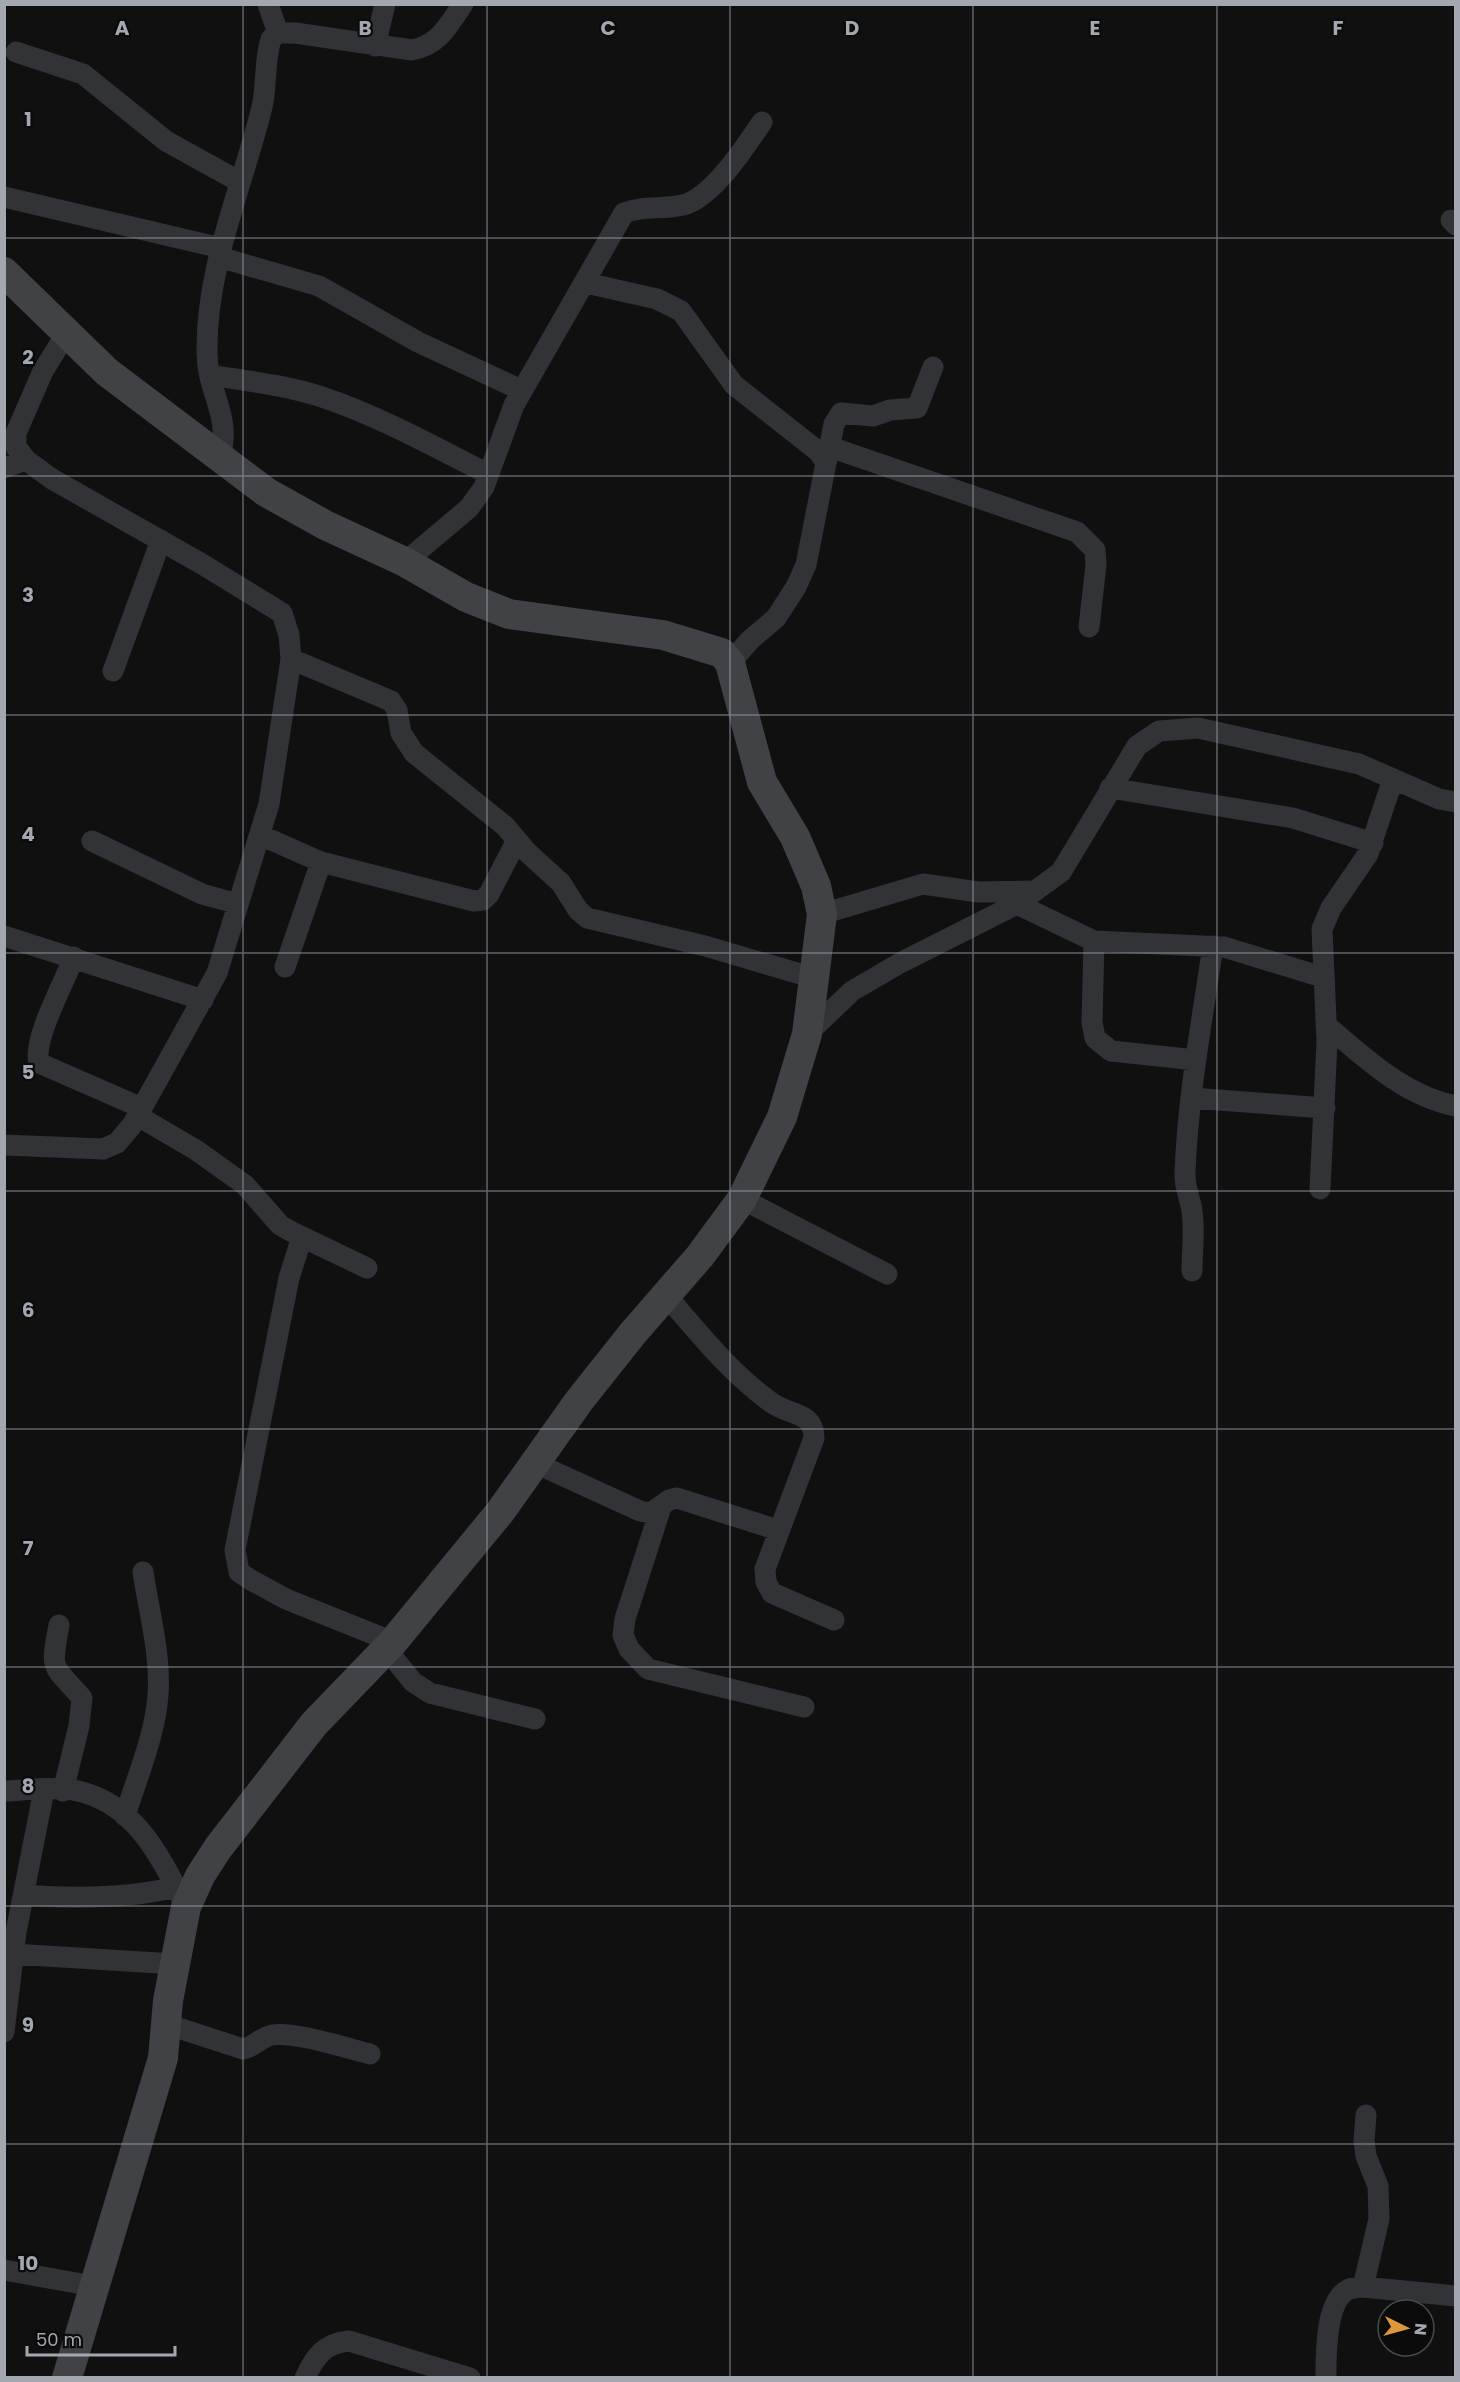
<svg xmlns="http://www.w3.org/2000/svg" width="1460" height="2382" font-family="Poppins,sans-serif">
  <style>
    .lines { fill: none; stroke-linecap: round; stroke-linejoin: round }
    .street { stroke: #313336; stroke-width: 21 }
    .secondary { stroke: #404245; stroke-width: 30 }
    .grid { fill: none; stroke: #a3a8b0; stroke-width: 1.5; stroke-opacity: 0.55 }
    .grid-label { font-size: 20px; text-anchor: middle; font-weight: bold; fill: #a3a8b0; stroke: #0b0b0c; stroke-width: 4.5; stroke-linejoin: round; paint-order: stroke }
  </style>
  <rect width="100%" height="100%" fill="#101011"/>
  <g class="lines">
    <!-- street -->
    <path class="street" d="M268 4 278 33
      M375 46 385 4
      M16 52 83 74 166 141 240 182
      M4 197 221 248
      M1451 220 1456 225
      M219 257 319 286 418 342 521 390
      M586 283 657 299 681 311 734 385 819 452 826 463 806 565 796 587 776 618 750 640 730 663
      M210 375C247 381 285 385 322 397 379 416 435 447 488 474
      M830 447 1077 532 1095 550 1096 565 1089 627
      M220 459C232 413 207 394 207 352 206 267 242 188 262 107 267 85 264 61 271 39L278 33H295L412 50C439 45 448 26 463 4
      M827 460 834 424 841 413 873 416 890 410 917 408 933 367
      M4 468 26 460
      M405 562 469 508 484 487 514 405 624 213C643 205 663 210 683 205 712 198 746 146 762 122
      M291 659 391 701 397 710 401 733 414 753 505 826 527 852 561 883 578 910 587 918 705 946 814 978
      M113 671 161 540
      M1110 788 1293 818 1373 843
      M260 835 321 862 474 901 483 900 489 894 517 840
      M92 841 202 894 238 904
      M1017 904 1094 941 1224 947 1322 977
      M822 914 923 884 978 892 1035 891
      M4 936 203 1000
      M1094 941 1092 1022 1095 1038 1111 1051 1196 1060
      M74 957C65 981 32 1040 39 1063L142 1108
      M285 967 321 862
      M1326 1025C1364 1057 1404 1096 1456 1106
      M807 1034 852 991 900 963 1017 904 1061 872 1137 746 1159 731 1198 728 1359 764 1439 799 1456 802
      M1192 1098 1325 1108
      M138 1116 196 1150 245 1185 280 1225 294 1233 367 1268
      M4 1145 103 1149 117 1143 133 1124 217 973 269 804 291 659 289 635 282 613 202 564 52 479 26 460 16 447V433L43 371 66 334
      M1320 1189 1327 1042 1322 929 1331 908 1368 854 1393 779
      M742 1199 887 1274
      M302 1237 289 1278 235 1550 239 1572 251 1580 286 1599 393 1642
      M1192 1271C1192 1251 1195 1231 1192 1211 1190 1197 1184 1187 1185 1172 1188 1096 1202 1020 1213 946
      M665 1294C699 1333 730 1373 772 1403 790 1416 814 1411 814 1438L765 1569 766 1582 772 1593 834 1620
      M535 1463 640 1511 651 1513 669 1500 677 1498 778 1530
      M661 1507 625 1619 623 1635 629 1649 648 1669 804 1707
      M59 1625C50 1673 52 1663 82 1698L79 1726 63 1791
      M387 1650 413 1682 430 1693 535 1719
      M4 1791C28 1790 55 1786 78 1791 136 1804 161 1858 186 1907
      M125 1816C137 1777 155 1736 158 1695 161 1655 149 1612 143 1572
      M24 1895C75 1899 126 1899 176 1887
      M13 1954 175 1964
      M166 2024 243 2049C254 2047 261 2037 272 2035 294 2031 346 2048 370 2054
      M4 2032 16 1932 44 1790
      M4 2270 93 2286
      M1363 2287 1379 2219 1378 2186 1366 2156 1364 2141 1366 2115
      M305 2378C315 2356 325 2343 349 2341L470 2378
      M1326 2378C1326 2355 1325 2300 1349 2289 1353 2288 1359 2287 1363 2287L1456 2296"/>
    <!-- secondary -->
    <path class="secondary" d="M4 272 107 372 266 492 325 525 405 562 466 597 509 614 663 635 722 653 730 663 762 782 795 837 816 886 822 914 807 1034 782 1117 742 1199 700 1256 633 1333 579 1401 500 1512 393 1642 314 1724 218 1848 200 1876 186 1907 180 1938 168 2001 163 2058 67 2378"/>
  </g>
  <!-- grid -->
  <path class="grid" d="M243 4V2378M487 4V2378M730 4V2378M973 4V2378M1217 4V2378M4 238H1456M4 476H1456M4 715H1456M4 953H1456M4 1191H1456M4 1429H1456M4 1667H1456M4 1906H1456M4 2144H1456"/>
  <g class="grid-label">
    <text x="122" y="35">A</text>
    <text x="365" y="35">B</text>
    <text x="608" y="35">C</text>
    <text x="852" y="35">D</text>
    <text x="1095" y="35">E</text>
    <text x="1338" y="35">F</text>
    <text x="28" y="126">1</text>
    <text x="28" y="364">2</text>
    <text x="28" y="602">3</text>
    <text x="28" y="841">4</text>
    <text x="28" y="1079">5</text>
    <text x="28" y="1317">6</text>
    <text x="28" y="1555">7</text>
    <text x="28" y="1793">8</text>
    <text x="28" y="2032">9</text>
    <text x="28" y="2270">10</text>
  </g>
  <!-- border -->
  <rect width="1460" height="2382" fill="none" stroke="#a3a8b0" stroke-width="12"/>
  <!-- north arrow -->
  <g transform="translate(1406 2328) rotate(95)"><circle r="28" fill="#0b0b0c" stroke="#484a4e" stroke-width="1.5"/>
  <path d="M0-4.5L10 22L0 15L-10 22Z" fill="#dd983c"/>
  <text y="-9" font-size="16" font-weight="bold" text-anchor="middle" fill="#a3a8b0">N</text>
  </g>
  <!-- scale -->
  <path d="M27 2346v9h148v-9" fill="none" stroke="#a3a8b0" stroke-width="3"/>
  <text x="36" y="2346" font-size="18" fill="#a3a8b0" stroke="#0b0b0c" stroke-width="4.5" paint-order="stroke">50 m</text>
</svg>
